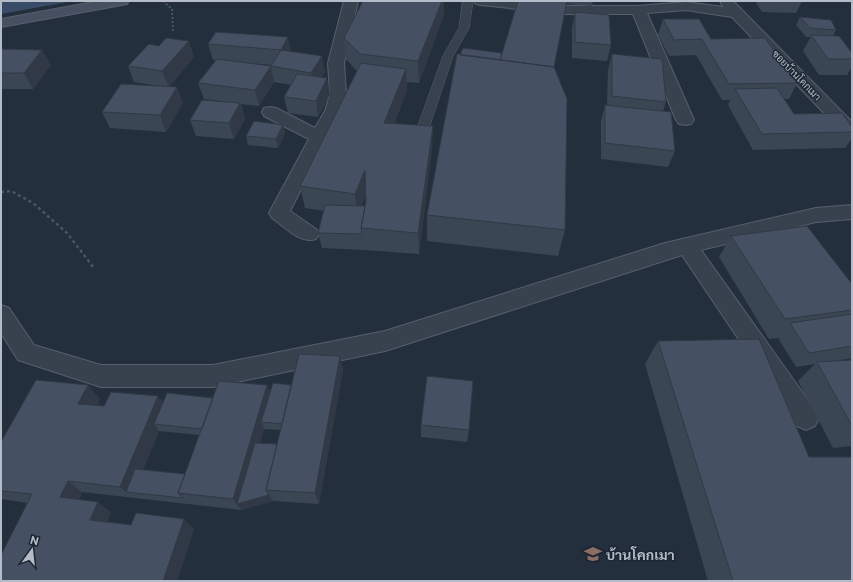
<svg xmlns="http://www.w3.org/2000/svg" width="853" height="582" font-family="Commissioner,Sarabun,sans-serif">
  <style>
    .water { fill: #394c67 }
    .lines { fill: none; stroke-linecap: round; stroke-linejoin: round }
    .lane-casing { stroke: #565f6c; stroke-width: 1 }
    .street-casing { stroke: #565f6c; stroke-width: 2 }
    .secondary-casing { stroke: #565f6c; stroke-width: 2 }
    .path-far1 { stroke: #44595c; stroke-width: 2; stroke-dasharray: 2 2; stroke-linecap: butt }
    .path { stroke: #44595c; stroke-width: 2.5; stroke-dasharray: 3 3; stroke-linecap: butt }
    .lane { fill: #38414e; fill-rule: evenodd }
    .street { fill: #38414e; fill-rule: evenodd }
    .secondary { fill: #465061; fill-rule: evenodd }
    .wall { fill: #3b4654; fill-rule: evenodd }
    .shaded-wall { fill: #303945 }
    .building { fill: #455162; stroke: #303945 }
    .labels { text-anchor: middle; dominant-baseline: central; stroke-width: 3; stroke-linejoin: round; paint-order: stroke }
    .far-street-label { font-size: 10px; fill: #b4bcc9; stroke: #1d2633 }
    .near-poi-label { font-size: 14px; font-weight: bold; fill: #b4bcc9; stroke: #1d2633; text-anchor: start }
  </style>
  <rect width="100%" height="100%" fill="#242f3e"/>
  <!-- water -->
  <path class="water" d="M1 1H73L1 14Z"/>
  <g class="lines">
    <!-- lane casing -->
    <g class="lane-casing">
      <path id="lane" d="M463 1H473L469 28 453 56 427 134 421 138 417 137 415 134 443 56 459 28Z"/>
    </g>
    <!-- street casing -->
    <g class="street-casing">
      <path id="street" d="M344 1H358L344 63 346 94 341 111 290 211 316 229 319 234 316 239C300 244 285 227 272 218L269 213 309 139 264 116 262 112 264 108 270 107 276 108 315 128 325 111 330 94 328 63Z
        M474 1H520L565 6H638L686 2 723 7 720 1H733L852 122V137L846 136 732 17 686 10 647 13 694 120 691 124 685 125 679 124 676 120 633 14H565L481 5 476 4Z
        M852 205V219L816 222 701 250 815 410 819 418 815 426 806 430 797 426 682 255 385 351 213 387H101L18 360 1 333V305L9 308 34 345 101 365H213L385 331 665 243 816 208Z"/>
    </g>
    <!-- secondary casing -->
    <g class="secondary-casing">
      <path id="secondary" d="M99 1H129L127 4 122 5 1 27V19Z"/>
    </g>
    <!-- path-far1 -->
    <path class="path-far1" d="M163 1 172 9 173 31"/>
    <!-- path -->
    <path class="path" d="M1 192 11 191 33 203 67 233 94 268"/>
    <!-- lane -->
    <use href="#lane" class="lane"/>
    <!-- street -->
    <use href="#street" class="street"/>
    <!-- secondary -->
    <use href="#secondary" class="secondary"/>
  </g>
  <!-- wall -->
  <path class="wall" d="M363 1H444V15L419 83 407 82V90L394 124 432 148 419 254 364 250 322 248 318 233 324 211 305 208 300 186 357 71 346 59 344 38ZM366 195V201L365 206H361Z
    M518 1H593L592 6 566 4 554 67 565 230 558 256 427 241V215L460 55 502 53Z
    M755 1H802L796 13 762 12Z
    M575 12 611 45 607 61 572 58V28Z
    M800 17 836 30 833 36 852 53V67L847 75H819L803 51 811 37H806L796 25Z
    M663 19 711 39 797 83 789 99H784L794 114 852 127V138L845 148 753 150 728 105 730 100H722L696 55 669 56 658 35Z
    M216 32 291 51 325 72 321 77 330 94 318 117 288 113 284 97 291 85 274 82 259 106 241 104 245 119 234 139 196 136 190 120 220 101 204 99 198 83 216 60H213L208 44ZM233 62 272 65 271 66Z
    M1 49 42 50 51 65 33 89H1Z
    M612 54 666 102 663 111 675 151 668 167 601 159V121L605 105H607L608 70Z
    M194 57 169 87 183 103 166 132 110 128 102 112 164 87 134 82 128 66Z
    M283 125 285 133 278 148 248 145 246 136Z
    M731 236 852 284V358L836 361 852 360V446L833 448 798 381 815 364 796 367 778 338 769 339 719 257Z
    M658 341 809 457 852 581H708L645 364Z
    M340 356 343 370 319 504 273 501 241 510 82 492 79 499 111 512 107 522 131 525 194 529 177 581H1L28 503 1 499V442L100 399 97 405 104 406 163 403 213 398 267 385 270 392 291 385ZM264 429 281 430 277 444 260 443ZM159 431 200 435 185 474 143 470Z
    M421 425 469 430 467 442 421 437Z"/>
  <!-- shaded-wall -->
  <path class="shaded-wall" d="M442 1H444V15L419 83 418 61Z
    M288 37 291 52 281 50Z
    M189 41 194 57 169 87 162 71Z
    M42 50 51 65 33 89 24 73Z
    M322 56 325 72 314 89 311 73Z
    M271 66 274 82 259 106 255 90Z
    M406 69 407 90 385 145 384 123Z
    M327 78 330 94 318 117 316 101Z
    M177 87 183 103 166 132 160 115Z
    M240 103 245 119 234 139 229 123Z
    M283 125 285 133 278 148 276 139Z
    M433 126 432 148 419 254 418 233Z
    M365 170 367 192 357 216 355 194Z
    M340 356 343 370 319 504 315 493Z
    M88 385 100 399 91 417 78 404Z
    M267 385 273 399 261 422 264 429 243 502 269 495 273 501 241 510 233 499Z
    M158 396 168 409 154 424 159 431 134 493 126 492 120 487Z
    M68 481 82 492 74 508 60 497Z
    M98 502 111 512 104 530 90 520Z
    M184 519 194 529 177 581H163Z"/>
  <!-- building -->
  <path class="building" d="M363 1H442L418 61 360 54 344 38Z
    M518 1H567L554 67 500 60Z
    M575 12 609 15 611 45 575 42Z
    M800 17 831 20 836 30 810 28Z
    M663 19H699L711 39 765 38 797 83 729 84 702 39 674 40Z
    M216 32 288 37 281 50 208 44Z
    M811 35 839 36 852 53V59H828Z
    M166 38 189 41 162 71 128 66 149 44 159 46Z
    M463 48 502 53 500 60 460 55Z
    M1 49 42 50 24 73H1Z
    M281 50 322 56 311 73 271 66Z
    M457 54 554 67 567 99 565 230 427 215Z
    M612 54 662 59 666 102 612 96Z
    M217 59 271 66 255 90 198 83Z
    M361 63 406 69 384 123 433 126 418 233 361 228 366 201 365 170 355 194 300 186Z
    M297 74 327 78 316 101 284 97Z
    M121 84 177 87 160 115 102 112Z
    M777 88 794 114 842 113 852 127V132L762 134 735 89Z
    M202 100 240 103 229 123 190 120Z
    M605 105 671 112 675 151 605 143Z
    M254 121 283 125 276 139 246 136Z
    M325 205 365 206 361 228 362 234 318 233Z
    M807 226 852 284V310L785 319 731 236Z
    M852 314V346L809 353 790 323Z
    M759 339 809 457H852V581H733L658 341Z
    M299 354 340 356 315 493 266 490Z
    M852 360V426L817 362Z
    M427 376 473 381 469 430 421 425Z
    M36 380 88 385 78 404 104 406 111 392 158 396 120 487 68 481 60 497 98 502 90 520 131 525 136 513 184 519 163 581H1V555L32 494 1 491V442Z
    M219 381 267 385 233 499 178 493Z
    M273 383 291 385 282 424 261 422Z
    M167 393 213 398 202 429 154 424Z
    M255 443 277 444 266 490 269 495 237 504Z
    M135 469 185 474 178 493 183 498 126 492Z"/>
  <!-- icons -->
  <defs>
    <g id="school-bare" transform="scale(1.38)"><path d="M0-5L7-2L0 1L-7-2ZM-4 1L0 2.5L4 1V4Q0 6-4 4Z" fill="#8d6e63" stroke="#1d2633" stroke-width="2.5" paint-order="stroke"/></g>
  </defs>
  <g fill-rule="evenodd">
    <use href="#school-bare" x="593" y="554"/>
  </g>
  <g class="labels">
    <!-- far-street labels -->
    <g class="far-street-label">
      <text transform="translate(797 75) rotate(46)">ซอยบ้านโคกเมา</text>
    </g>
    <!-- near-poi labels -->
    <g class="near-poi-label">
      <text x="606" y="554">บ้านโคกเมา</text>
    </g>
  </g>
  <!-- border -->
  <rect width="853" height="582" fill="none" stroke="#b4bcc9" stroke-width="4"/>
  <!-- north arrow -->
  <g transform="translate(32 550) rotate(15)" stroke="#1d2633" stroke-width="3" paint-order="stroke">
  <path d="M0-3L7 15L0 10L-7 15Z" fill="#b4bcc9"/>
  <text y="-6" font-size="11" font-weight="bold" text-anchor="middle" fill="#b4bcc9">N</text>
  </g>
</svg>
